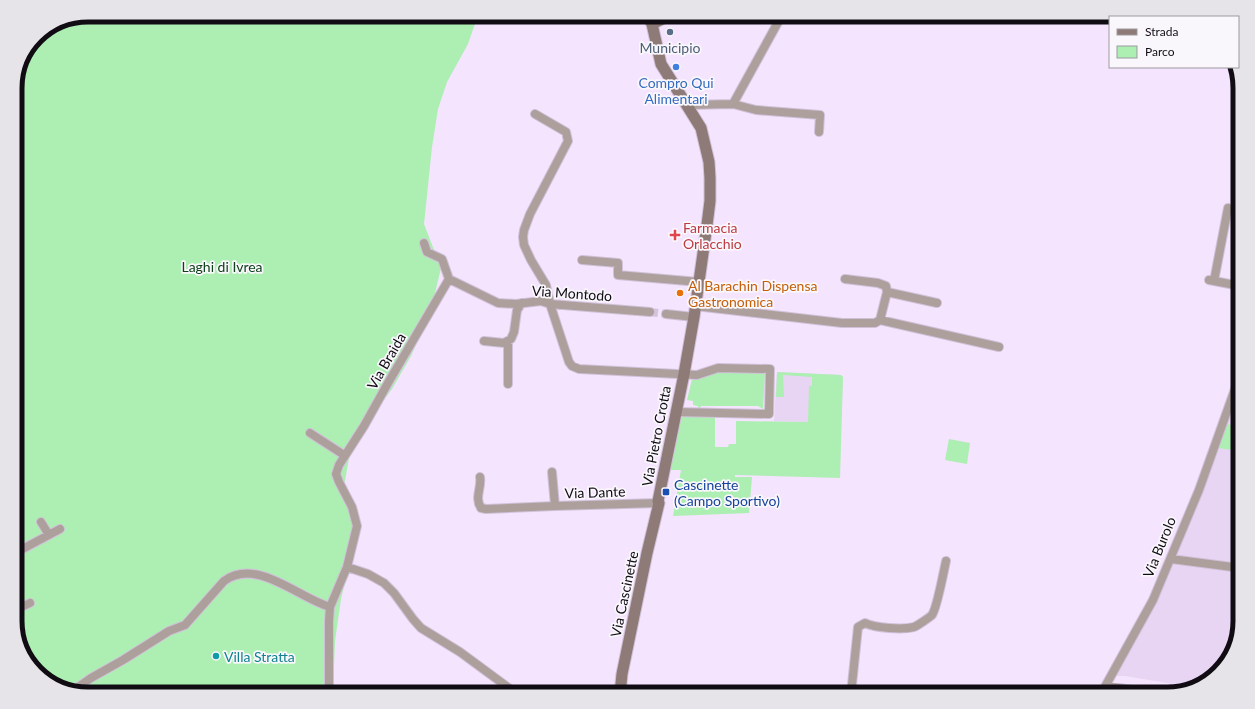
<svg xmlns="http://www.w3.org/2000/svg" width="1255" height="709" font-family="Lato,sans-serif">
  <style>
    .built { fill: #e8d5f4 }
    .green { fill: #adeeb2 }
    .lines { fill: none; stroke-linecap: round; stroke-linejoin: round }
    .street-tunnel { stroke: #d2c4db; stroke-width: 8; stroke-dasharray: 8 4; stroke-linecap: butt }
    .street-casing { stroke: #d0c1d9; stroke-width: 10 }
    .secondary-casing { stroke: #d0c1d9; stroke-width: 13 }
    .street { stroke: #ad9f9c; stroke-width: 8 }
    .secondary { stroke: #8e7a76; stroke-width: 11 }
    .service-dot { fill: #5c6f8a; stroke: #faf7fc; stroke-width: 1.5 }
    .shop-dot { fill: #3f7fe0; stroke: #faf7fc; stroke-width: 1.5 }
    .health-dot { fill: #e0444e; stroke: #faf7fc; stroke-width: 1.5 }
    .food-dot { fill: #e8710a; stroke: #faf7fc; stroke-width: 1.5 }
    .transit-dot { fill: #1a4fb4; stroke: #faf7fc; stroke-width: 1.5 }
    .culture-dot { fill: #0f9aa8; stroke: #faf7fc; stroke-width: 1.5 }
    .labels { text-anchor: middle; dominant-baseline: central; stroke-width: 3.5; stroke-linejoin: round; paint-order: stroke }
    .service-label { font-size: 14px; fill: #4e5e75; stroke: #faf7fc }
    .shop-label { font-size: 14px; fill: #366cbe; stroke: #faf7fc }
    .health-label { font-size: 14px; fill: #be3a42; stroke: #faf7fc; text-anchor: start }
    .park-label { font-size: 14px; fill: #0d4118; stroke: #faf7fc }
    .food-label { font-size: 14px; fill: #c56008; stroke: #faf7fc; text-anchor: start }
    .street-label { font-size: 14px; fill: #110c14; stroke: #faf7fc }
    .transit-label { font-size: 14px; fill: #164399; stroke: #faf7fc; text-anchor: start }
    .culture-label { font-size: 14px; fill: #0d838f; stroke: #faf7fc; text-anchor: start }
    .rim { fill: none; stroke: #110c14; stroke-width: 5 }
  </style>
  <rect width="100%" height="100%" fill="#f4e4fe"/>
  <!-- built -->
  <path class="built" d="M777 372 841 375 843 377 841 423 774 421Z
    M1240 381V621L1230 657 1203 684 1191 687 1125 676H1116L1132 646Z"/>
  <!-- green -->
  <path class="green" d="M89 15H478L468 44 447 82 438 109 432 147 424 224 441 268 430 314 411 356 392 389 371 417 351 447 344 486 357 524 353 551 341 599 335 641 333 694H89L52 684 25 657 15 625V84L37 36 61 21Z
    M713 371 765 372 763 409 758 406H701L699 410 698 406 693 405V401L687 400 692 379 701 378Z
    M777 372 841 375 843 377 840 478 735 475V477H752L749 513 673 516 681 470H670L680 420 683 416H715V447H728L729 444H736V421L808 422 809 386H812V377L783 375 784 397H776Z
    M1226 423 1236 428 1234 447 1240 448V451L1218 448Z
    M949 439 970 443 967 464 945 460Z"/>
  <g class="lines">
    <!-- street-tunnel -->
    <path class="street-tunnel" d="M650 312 666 314
      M625 690H634"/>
    <!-- street casing -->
    <g class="street-casing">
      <path id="street" d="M733 104 756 110 820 115 819 132
        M687 105 733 104 782 15
        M535 114 566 132 568 141 530 214 524 230 523 237 524 245 531 260 546 285 550 304 569 362 572 366 579 369 697 375 718 368 770 369 769 414 676 412
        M424 243 427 252 442 259 449 279
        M582 260 618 263V275L699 282
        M449 279 498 303 516 304 541 301 550 304 650 312
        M845 279 878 283 886 286 887 292 880 320
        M1209 280 1240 286
        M1214 281 1228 208
        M887 292 937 303
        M695 306 842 323H875L880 320 999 347
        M666 314 694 317
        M484 341 504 343 511 339 514 332 517 310 522 303
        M508 341V384
        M310 433 344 455
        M552 472 555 506 659 503
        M480 477C482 488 474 497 481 508L486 509 555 506
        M41 522 49 535
        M15 553 60 529
        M1171 559 1240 568
        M347 567 368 574 384 583 394 593 413 619 421 628 460 652 517 694
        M15 610 30 603
        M1106 686 1158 694
        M74 690 91 678 123 660 169 631 185 625 224 581C257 557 298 598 330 607
        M329 694V621L330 607 347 567 357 526 352 507 339 482 336 474 339 465 364 426 388 383 449 279
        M851 694 858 627 865 623C875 628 902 630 914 627 917 626 930 617 932 615 937 608 944 570 946 561
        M1101 694 1153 600 1199 490 1240 375"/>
    </g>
    <!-- secondary casing -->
    <g class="secondary-casing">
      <path id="secondary" d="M652 24 670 15
        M620 694 622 674 647 553 659 503 658 501 684 374 694 317 707 225 710 201V178L709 162 701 128 661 64 652 24 647 15"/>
    </g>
    <!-- street -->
    <use href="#street" class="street"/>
    <!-- secondary -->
    <use href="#secondary" class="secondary"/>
  </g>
  <!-- markers -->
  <circle class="service-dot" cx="670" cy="32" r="4"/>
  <circle class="shop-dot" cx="676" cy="67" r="4"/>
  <path class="health-dot" d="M673 229h4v4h4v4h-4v4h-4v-4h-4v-4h4z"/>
  <circle class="food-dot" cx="680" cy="293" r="4"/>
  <rect class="transit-dot" x="662" y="488" width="8" height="8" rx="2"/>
  <circle class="culture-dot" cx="216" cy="656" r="4"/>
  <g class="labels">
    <!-- service labels -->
    <g class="service-label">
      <text x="670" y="47">Municipio</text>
    </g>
    <!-- shop labels -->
    <g class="shop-label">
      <text x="676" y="82">Compro Qui<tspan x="676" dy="16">Alimentari</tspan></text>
    </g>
    <!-- health labels -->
    <g class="health-label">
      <text x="683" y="227">Farmacia<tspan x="683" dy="16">Orlacchio</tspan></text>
    </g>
    <!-- park labels -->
    <g class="park-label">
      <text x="222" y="266">Laghi di Ivrea</text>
    </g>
    <!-- food labels -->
    <g class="food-label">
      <text x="688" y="285">Al Barachin Dispensa<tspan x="688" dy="16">Gastronomica</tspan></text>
    </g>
    <!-- street labels -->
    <g class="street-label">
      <text transform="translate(572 293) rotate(4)">Via Montodo</text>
      <text transform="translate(386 361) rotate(-60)">Via Braida</text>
      <text transform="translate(656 436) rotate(-79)">Via Pietro Crotta</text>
      <text transform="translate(595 492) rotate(-2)">Via Dante</text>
      <text transform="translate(1159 547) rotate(-68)">Via Burolo</text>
      <text transform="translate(624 594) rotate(-78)">Via Cascinette</text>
    </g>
    <!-- transit labels -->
    <g class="transit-label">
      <text x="674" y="484">Cascinette<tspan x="674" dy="16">(Campo Sportivo)</tspan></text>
    </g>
    <!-- culture labels -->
    <g class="culture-label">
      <text x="224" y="656">Villa Stratta</text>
    </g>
  </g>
  <!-- crop -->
  <path d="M0 0H1255V709H0ZM88 22H1167A66 66 0 0 1 1233 88V621A66 66 0 0 1 1167 687H88A66 66 0 0 1 22 621V88A66 66 0 0 1 88 22Z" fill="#e7e4e9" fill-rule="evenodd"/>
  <path class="rim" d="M88 22H1167A66 66 0 0 1 1233 88V621A66 66 0 0 1 1167 687H88A66 66 0 0 1 22 621V88A66 66 0 0 1 88 22Z"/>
  <!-- legend -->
  <rect x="1109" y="16" width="130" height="52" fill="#faf7fc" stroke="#9d999f"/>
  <rect x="1117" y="29" width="20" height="6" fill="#8e7a76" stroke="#9d999f"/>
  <text x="1145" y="36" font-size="12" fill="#110c14">Strada</text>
  <rect x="1117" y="46" width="20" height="12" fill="#adeeb2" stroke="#9d999f"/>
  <text x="1145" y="56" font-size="12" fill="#110c14">Parco</text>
</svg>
